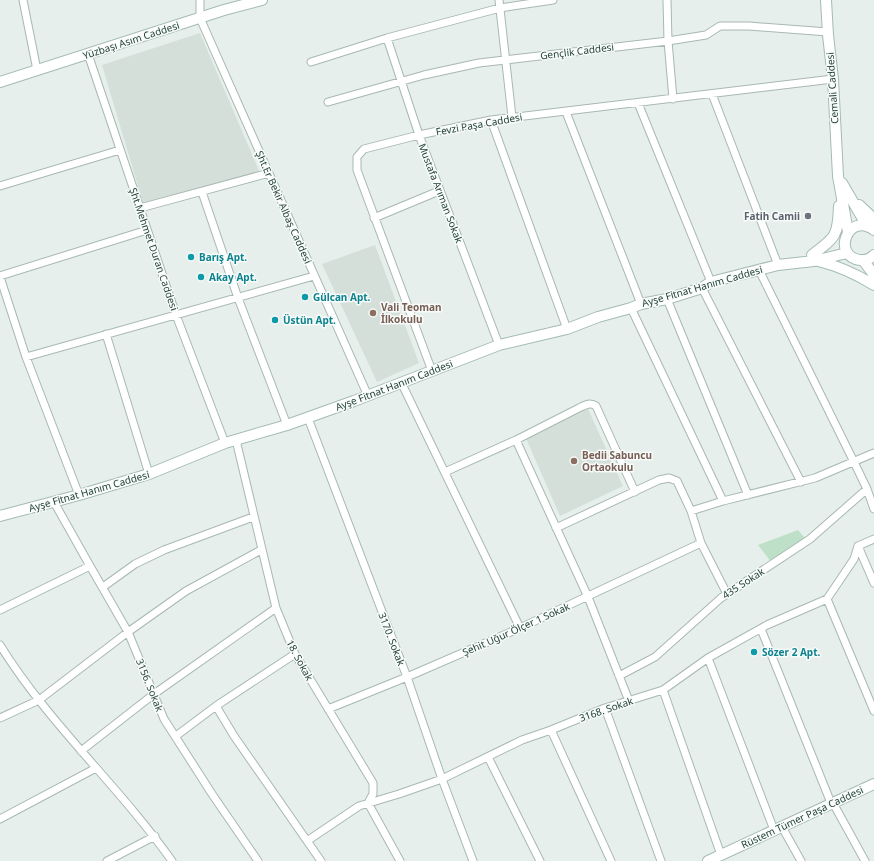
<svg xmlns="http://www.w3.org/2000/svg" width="874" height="861" font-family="'Noto Sans',sans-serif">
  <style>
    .built { fill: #d4dfda }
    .green { fill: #bfe0c8 }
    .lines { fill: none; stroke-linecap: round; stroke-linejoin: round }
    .street-casing { stroke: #a8b8b2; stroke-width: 9 }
    .secondary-casing { stroke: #a4bbb3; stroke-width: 12 }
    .street { stroke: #fff; stroke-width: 7 }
    .secondary { stroke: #fff; stroke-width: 10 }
    .worship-dot { fill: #6b7280; stroke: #f7fbf9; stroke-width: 1.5 }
    .culture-dot { fill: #0f9aa8; stroke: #f7fbf9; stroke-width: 1.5 }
    .education-dot { fill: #8d6e63; stroke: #f7fbf9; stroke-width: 1.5 }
    .labels { text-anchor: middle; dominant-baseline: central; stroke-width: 3; stroke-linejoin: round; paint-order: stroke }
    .street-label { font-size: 10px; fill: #24423a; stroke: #f7fbf9 }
    .worship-label { font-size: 10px; font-weight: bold; fill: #5b616d; stroke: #f7fbf9; text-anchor: end }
    .culture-label { font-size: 10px; font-weight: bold; fill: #0d838f; stroke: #f7fbf9; text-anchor: start }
    .education-label { font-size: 10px; font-weight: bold; fill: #785e54; stroke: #f7fbf9; text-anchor: start }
  </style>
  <rect width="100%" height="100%" fill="#e6efeb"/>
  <!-- built -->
  <path class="built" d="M200 33 260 173 143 203 102 65Z
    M375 245 419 363 377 382 322 264Z
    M588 409 623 486 560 516 525 436Z"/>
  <!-- green -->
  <path class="green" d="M798 530 805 538 772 563 758 545Z"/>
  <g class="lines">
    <!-- street casing -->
    <g class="street-casing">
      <path id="street" d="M23 0 37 70
        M200 0V18L368 396
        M499 0 512 117
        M667 0 668 41 673 99
        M387 38 419 135 499 345
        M88 54 176 315 225 443
        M311 62 387 38 500 8 553 0
        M712 94 778 265
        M328 102 424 75 479 63 668 41 706 35 720 26H749L828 32
        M638 103 711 282
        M566 112 641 304
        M491 120 567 329
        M0 186 120 150
        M202 192 238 298 287 425
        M140 208 269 173
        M374 218 439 191
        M759 270 854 462 867 489 874 509
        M0 276 147 230
        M0 277 26 357 79 495
        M702 288 801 482
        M667 299 748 495
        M631 308 723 501
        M106 334 149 474
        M26 357 314 276
        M432 371 357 170V157L364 149 419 135 491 120 833 79
        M401 382 520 628
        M308 418 407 677 442 779 473 861
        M236 440 276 608 295 654 373 783V794L368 803 400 861
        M516 440 588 597 629 701
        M445 472 516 440 579 408C585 405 590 402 596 406L635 492
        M54 502 90 566 128 632 164 719 212 794 258 861
        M691 511 723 501 815 478 874 453
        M556 528 659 480 669 478 677 481 691 511 701 543 727 594
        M858 546 874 583
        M103 587 135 564 164 550 253 517
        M827 599 874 711
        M0 610 90 566
        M761 629 831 803
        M0 645C49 724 119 786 172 861
        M708 658 774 830
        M619 676 655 657 721 598 810 539 867 489
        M663 690 721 855
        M216 706 234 736 321 861
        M605 708 661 861
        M328 709 407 677 520 628 701 543
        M0 718 39 700 128 632 186 591 261 550
        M551 730 611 861
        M176 736 216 706 295 654
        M81 751 154 694 276 608
        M488 757 540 861
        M833 803 865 861
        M0 819 96 768
        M782 827 801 861
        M307 841 359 806 399 794 442 779 522 740 551 730 605 708 663 690 708 658 767 625 827 599 854 559 858 546 874 539
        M107 861 155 836"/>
    </g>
    <!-- secondary casing -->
    <g class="secondary-casing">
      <path id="secondary" d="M826 0 828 35 833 79 838 176 848 232
        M0 82 224 10 262 0
        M842 183 867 226
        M859 205 874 219
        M874 230C848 211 831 256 860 260 865 261 870 259 874 255
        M812 255C836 237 838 236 839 206
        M863 260 874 275
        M818 261C839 266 856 274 874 285
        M0 516 79 495 149 474 225 443 287 425 354 401 499 345 567 329 598 317 631 308 641 304 667 299 702 288 711 282 778 265 814 261 847 253
        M708 861 874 784"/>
    </g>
    <!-- street -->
    <use href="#street" class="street"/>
    <!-- secondary -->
    <use href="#secondary" class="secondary"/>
  </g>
  <!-- markers -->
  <circle class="worship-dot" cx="808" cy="216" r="4"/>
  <g class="culture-dot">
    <circle cx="191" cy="257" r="4"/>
    <circle cx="201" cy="277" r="4"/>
    <circle cx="305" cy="297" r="4"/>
    <circle cx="275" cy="320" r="4"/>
    <circle cx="754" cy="652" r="4"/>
  </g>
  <g class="education-dot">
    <circle cx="373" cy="313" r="4"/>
    <circle cx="574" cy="461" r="4"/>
  </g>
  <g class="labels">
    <!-- street labels -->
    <g class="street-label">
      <text transform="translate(131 40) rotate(-18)">Yüzbaşı Asım Caddesi</text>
      <text transform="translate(577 51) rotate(-7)">Gençlik Caddesi</text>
      <text transform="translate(832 88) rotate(-94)">Cemali Caddesi</text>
      <text transform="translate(479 124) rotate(-10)">Fevzi Paşa Caddesi</text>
      <text transform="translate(441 193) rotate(69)">Mustafa Arıman Sokak</text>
      <text transform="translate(284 207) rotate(66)">Şht.Er Bekir Albaş Caddesi</text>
      <text transform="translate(154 249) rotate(71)">Şht.Mehmet Duran Caddesi</text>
      <text transform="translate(702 286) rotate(-16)">Ayşe Fitnat Hanım Caddesi</text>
      <text transform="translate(394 385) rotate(-21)">Ayşe Fitnat Hanım Caddesi</text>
      <text transform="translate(89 491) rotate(-16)">Ayşe Fitnat Hanım Caddesi</text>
      <text transform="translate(743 583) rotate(-33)">435 Sokak</text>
      <text transform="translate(516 629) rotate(-24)">Şehit Uğur Ölçer 1 Sokak</text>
      <text transform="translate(392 639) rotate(69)">3170. Sokak</text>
      <text transform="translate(300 660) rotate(62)">18. Sokak</text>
      <text transform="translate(150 685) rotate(68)">3156. Sokak</text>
      <text transform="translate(606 709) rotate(-19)">3168. Sokak</text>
      <text transform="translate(802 817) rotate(-25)">Rüstem Tümer Paşa Caddesi</text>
    </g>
    <!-- worship labels -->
    <g class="worship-label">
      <text x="800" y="216">Fatih Camii</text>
    </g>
    <!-- culture labels -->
    <g class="culture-label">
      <text x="199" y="257">Barış Apt.</text>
      <text x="209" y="277">Akay Apt.</text>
      <text x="313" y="297">Gülcan Apt.</text>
      <text x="283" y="320">Üstün Apt.</text>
      <text x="762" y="652">Sözer 2 Apt.</text>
    </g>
    <!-- education labels -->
    <g class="education-label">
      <text x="381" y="307">Vali Teoman<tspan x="381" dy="12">İlkokulu</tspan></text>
      <text x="582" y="455">Bedii Sabuncu<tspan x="582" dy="12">Ortaokulu</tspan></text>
    </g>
  </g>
</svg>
